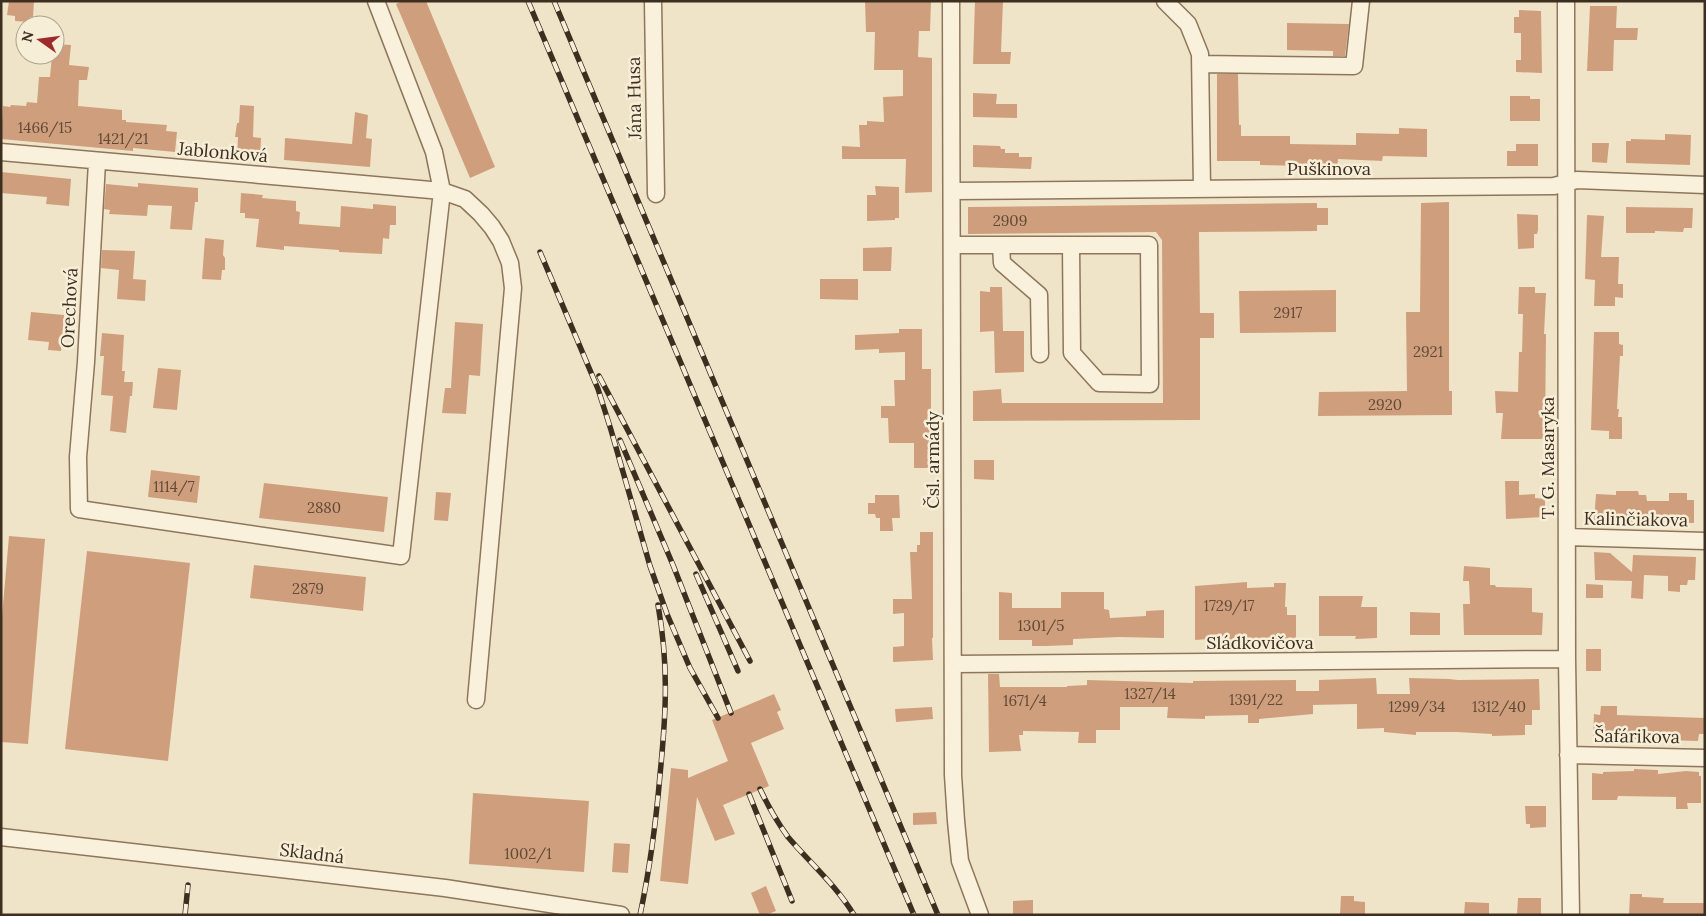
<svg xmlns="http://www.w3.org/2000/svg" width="1706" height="916" font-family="Lora,serif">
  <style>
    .building { fill: #cf9f7d }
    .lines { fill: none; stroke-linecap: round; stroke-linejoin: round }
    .minor-casing { stroke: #8d765c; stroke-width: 19 }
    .minor { stroke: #faf1dc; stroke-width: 16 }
    .rail-casing { stroke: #3d2e20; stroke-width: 5.5 }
    .rail { stroke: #f7eed8; stroke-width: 4; stroke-dasharray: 11; stroke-linecap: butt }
    .labels { text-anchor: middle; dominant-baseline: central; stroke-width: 5; stroke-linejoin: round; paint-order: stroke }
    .number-label { font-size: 15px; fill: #624a37 }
    .street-label { font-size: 18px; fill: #3d2e20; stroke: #f7eed8 }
  </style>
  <rect width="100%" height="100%" fill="#f0e4c8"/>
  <!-- building -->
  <path class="building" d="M9 1H34L33 17H30L29 22 15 21V16L7 15Z
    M402 1H426L495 167 470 178 396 4Z
    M865 1H931L930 31H919L918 57 932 58V192L905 193 906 159H842V146L860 147 859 125H867V121L884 122 883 97 903 96V70H874L875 32H866Z
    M975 1H1003L1001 52H1011L1010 64H973Z
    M1590 6H1617L1616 28H1638L1637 40H1614L1613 71H1587Z
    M1519 10 1541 11 1542 73 1516 72V60H1521V33H1514V17H1519Z
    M1287 23 1349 24 1345 56H1333V51L1287 50Z
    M55 44 71 45 69 65 89 67 87 80H79L78 106 122 110V120H126V122L167 125 166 131 177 132 175 152 133 148V151L1 139 3 106 10 107 11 105 26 106 27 102 37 103 39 77H50L52 55H55Z
    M1217 74H1238L1239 125H1241V136H1290V144L1356 145V133L1399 134V128L1427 129V157L1383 156 1382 161 1338 159 1337 171H1321V168H1307V166L1260 165V161H1217Z
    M973 93 997 94 996 104H1017V118L973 117Z
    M1510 96H1530V99H1540V121H1510Z
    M240 105 254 106 253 137 261 138 260 159 237 158 238 137H235L237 123H239Z
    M355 112 368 115 366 138 372 139 370 167 284 160 285 138 352 144Z
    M1665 134 1691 135 1690 165 1626 163V141H1631V139L1665 140Z
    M1592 143H1609L1607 163 1592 162Z
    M1516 144H1538V166H1507V151H1516Z
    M973 145 1000 146 1001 149H1005V153H1019V157H1032L1031 169 973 167Z
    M1 172 71 179 69 206 46 204 47 197 1 193Z
    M138 183 198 188V202H195L192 230 170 229 172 206 148 205 147 216 109 214 110 210 104 209 106 184 138 187Z
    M875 186 899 187V218H895V220L867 221V195H876Z
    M241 193 263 195 262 198 296 201V211L300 212 299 224 340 227 341 206 373 209V204L396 206V225H390L389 239 383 238 382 254 339 252V250L284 246V250L256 247 259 219 245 218V213H240Z
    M1449 202V391H1452V415L1318 416 1319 392 1407 391 1406 312H1420L1421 203Z
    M1317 203V208H1328V225H1317V231L1199 232 1200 313H1214V338H1200V420L973 421V391L1001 389 1002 403H1163L1162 240 1156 232 968 234V207Z
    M1626 207 1693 208 1692 228H1684L1683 232 1655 231V233H1626Z
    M1517 214 1538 215V230L1537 234H1534V248L1518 249Z
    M1587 215 1604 216 1601 257H1619L1618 284H1623V298L1615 297V306H1594L1595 280 1585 279Z
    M205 238 224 240 223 255 225 258V270H222L221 280 202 279Z
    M892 247 891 271H863V248Z
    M102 250 135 251 133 279 146 280 145 301 117 299 119 270 101 268Z
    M820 279H858V300L820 299Z
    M990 287H1002L1003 331H999H1024V372L995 373 994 331 980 332V291L990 292Z
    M1519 287H1535V293H1546L1544 334H1546L1545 439H1501L1503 413H1496L1495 391 1518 392 1519 352H1522L1523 314H1518Z
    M1336 290V332L1240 333 1239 291Z
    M31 312 64 315 61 351 48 350 49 342 28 340Z
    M455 322 483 324 480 376 469 375 466 414 442 413 445 388H451Z
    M899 329H922V369H931V468H914V443H889L888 418H881V406H895L894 380H905V352L879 353V349L855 350V335L899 333Z
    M1594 332H1619V344L1623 345V356H1620L1617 409H1619L1618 417H1622V439H1609V431L1591 430Z
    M102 333 124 335 122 371H125L124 382H133L132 396H130L126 433 110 431 113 396 101 395 104 356H100Z
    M158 368 181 370 177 410 153 408Z
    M974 460H994V480L974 479Z
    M151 470 200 476 197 503 148 497Z
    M1505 481H1519V495L1535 494V498L1545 499V517L1506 519Z
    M264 483 388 497 384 532 259 518Z
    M1616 491H1638L1639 495H1646L1647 501H1669V493H1687V500H1694V523L1594 521 1596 494 1616 495Z
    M436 492 451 493 448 521 434 520Z
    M875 495H899L900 518H892L893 531H880V518H876L875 514H868V503H875Z
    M920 532H933V638H932L933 660 893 662V647L904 646V613L893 614V599H912L910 552H917V545H920Z
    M9 536 45 539 28 744 1 742V628Z
    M87 551 190 563 168 761 65 749Z
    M1594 552 1610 553 1632 572 1633 555 1696 557 1695 580H1688L1687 585H1680V592L1668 591V576L1644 575 1643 599 1631 598 1632 581 1595 580Z
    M254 565 366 577 363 611 250 598Z
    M1464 566 1490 568V585H1495L1496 587 1532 588V612L1543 613 1542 635H1464L1463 604H1470L1469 581H1463Z
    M1247 582V588L1274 587V583H1286L1285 607H1287V615H1296V638L1246 640H1222V638L1195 640V586Z
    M1586 584 1603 585V598H1586Z
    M999 592 1012 593V608H1061V592H1104V609L1109 610 1110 618 1146 616V611L1164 610V638L1119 637 1073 639V645L1045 646H1032V640H999Z
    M1319 596H1363L1361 607H1377V638L1355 639 1356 636H1319Z
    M1410 612 1440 613V635H1410Z
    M1586 649H1601V671H1586Z
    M988 674H999L1000 687H1067V686L1087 685V680L1193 683V681L1296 680V691H1319V680L1376 678 1377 694H1410L1409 678 1449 679 1458 680 1539 679 1540 710H1532V725H1525V735L1492 736V734L1456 732H1416V735L1384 732V728L1357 729V704L1313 705V714L1259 719V723H1248V715L1205 716V719L1167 718 1168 707H1120V730H1096V743H1078L1079 732 1023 731V735H1019L1021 751 989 752Z
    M774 694 781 710 777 712 784 729 751 743 769 786 723 805 735 834 715 841 697 797 688 884 660 881 671 768 688 770V778L728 761 712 720Z
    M1601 706H1617V715L1705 718V734H1699L1698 741 1593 738 1594 714 1600 715Z
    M932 707 933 719 896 722 895 709Z
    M1634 769 1658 770V774L1686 771 1699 772V776H1701V803H1687L1688 809H1676V797L1618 796 1617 800H1592V773L1603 774V772L1634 771Z
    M473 793 589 801 584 872 469 864Z
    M1525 806H1546V827L1530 828V824H1526Z
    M936 812 937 824 913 825V813Z
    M614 843 630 844 628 873 612 872Z
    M766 886 776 911 766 915H760L751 893Z
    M1630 894H1642V897L1664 898 1663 903H1704V915H1629Z
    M1341 896H1354V901L1365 902V915H1340Z
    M1518 898H1541V915H1517Z
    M1033 900V915H1013V901Z
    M1465 902 1489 903V915H1464Z"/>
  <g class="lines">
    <!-- minor casing -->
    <g class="minor-casing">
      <path id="minor" d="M653 1 656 194
        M951 1 953 775 956 821 960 861 980 915
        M1165 1 1188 24 1200 54 1202 189
        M1566 1 1567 659 1571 915
        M1201 64 1354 66 1361 1
        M1 152 442 191 465 199 481 214 492 227 501 241 510 263 513 288 476 700
        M97 162 86 362 78 457 79 509 401 556 442 191 434 152 376 1
        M952 191 1554 186 1577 180 1705 185
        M952 245H1149L1150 384 1099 383 1072 353 1071 245
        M1001 245 1002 263 1039 295 1040 354
        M1567 537 1705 541
        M953 664 1567 659
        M1568 755 1705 758
        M1 837 445 888 621 915"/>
    </g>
    <!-- minor -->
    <use href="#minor" class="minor"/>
    <!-- rail casing -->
    <g class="rail-casing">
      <path id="rail" d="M528 1 914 915
        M554 1 938 915
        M540 252 598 389 611 430 650 566 667 614 690 668 718 718
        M599 376 750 661
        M620 440 673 565 731 713
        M696 574 738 671
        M760 789C768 806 777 822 788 837 810 863 836 885 854 915
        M749 794 792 901
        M185 915 188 885
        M640 915C650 868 656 822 660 775 666 714 669 666 658 605"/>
    </g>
    <!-- rail -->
    <use href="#rail" class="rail"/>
  </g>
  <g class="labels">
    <!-- number labels -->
    <g class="number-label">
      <text x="45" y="127">1466/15</text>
      <text x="123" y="138">1421/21</text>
      <text x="1010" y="220">2909</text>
      <text x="1288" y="312">2917</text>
      <text x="1428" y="351">2921</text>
      <text x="1385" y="404">2920</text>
      <text x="174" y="486">1114/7</text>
      <text x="324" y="507">2880</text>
      <text x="308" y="588">2879</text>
      <text x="1229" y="605">1729/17</text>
      <text x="1041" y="625">1301/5</text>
      <text x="1150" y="693">1327/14</text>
      <text x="1256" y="699">1391/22</text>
      <text x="1025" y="700">1671/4</text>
      <text x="1417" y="706">1299/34</text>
      <text x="1499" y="706">1312/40</text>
      <text x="528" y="853">1002/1</text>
    </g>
    <!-- street labels -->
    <g class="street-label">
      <text transform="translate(634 98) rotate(-91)">Jána Husa</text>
      <text transform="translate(223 152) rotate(5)">Jablonková</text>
      <text x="1329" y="168">Puškinova</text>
      <text transform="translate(69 308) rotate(-87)">Orechová</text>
      <text transform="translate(1547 458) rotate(-90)">T. G. Masaryka</text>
      <text transform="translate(932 460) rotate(-90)">Čsl. armády</text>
      <text transform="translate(1636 519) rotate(1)">Kalinčiakova</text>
      <text x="1260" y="642">Sládkovičova</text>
      <text transform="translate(1637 736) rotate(1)">Šafárikova</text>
      <text transform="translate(312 853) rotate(7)">Skladná</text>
    </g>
  </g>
  <!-- border -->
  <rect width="1706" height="916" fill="none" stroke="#3d2e20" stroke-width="5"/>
  <!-- north arrow -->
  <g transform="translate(40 40) rotate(284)"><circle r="24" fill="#f7eed8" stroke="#ada18e"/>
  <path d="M0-4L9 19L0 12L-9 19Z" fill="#9e2a2b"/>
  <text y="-8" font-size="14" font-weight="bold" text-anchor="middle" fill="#3d2e20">N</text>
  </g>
</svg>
